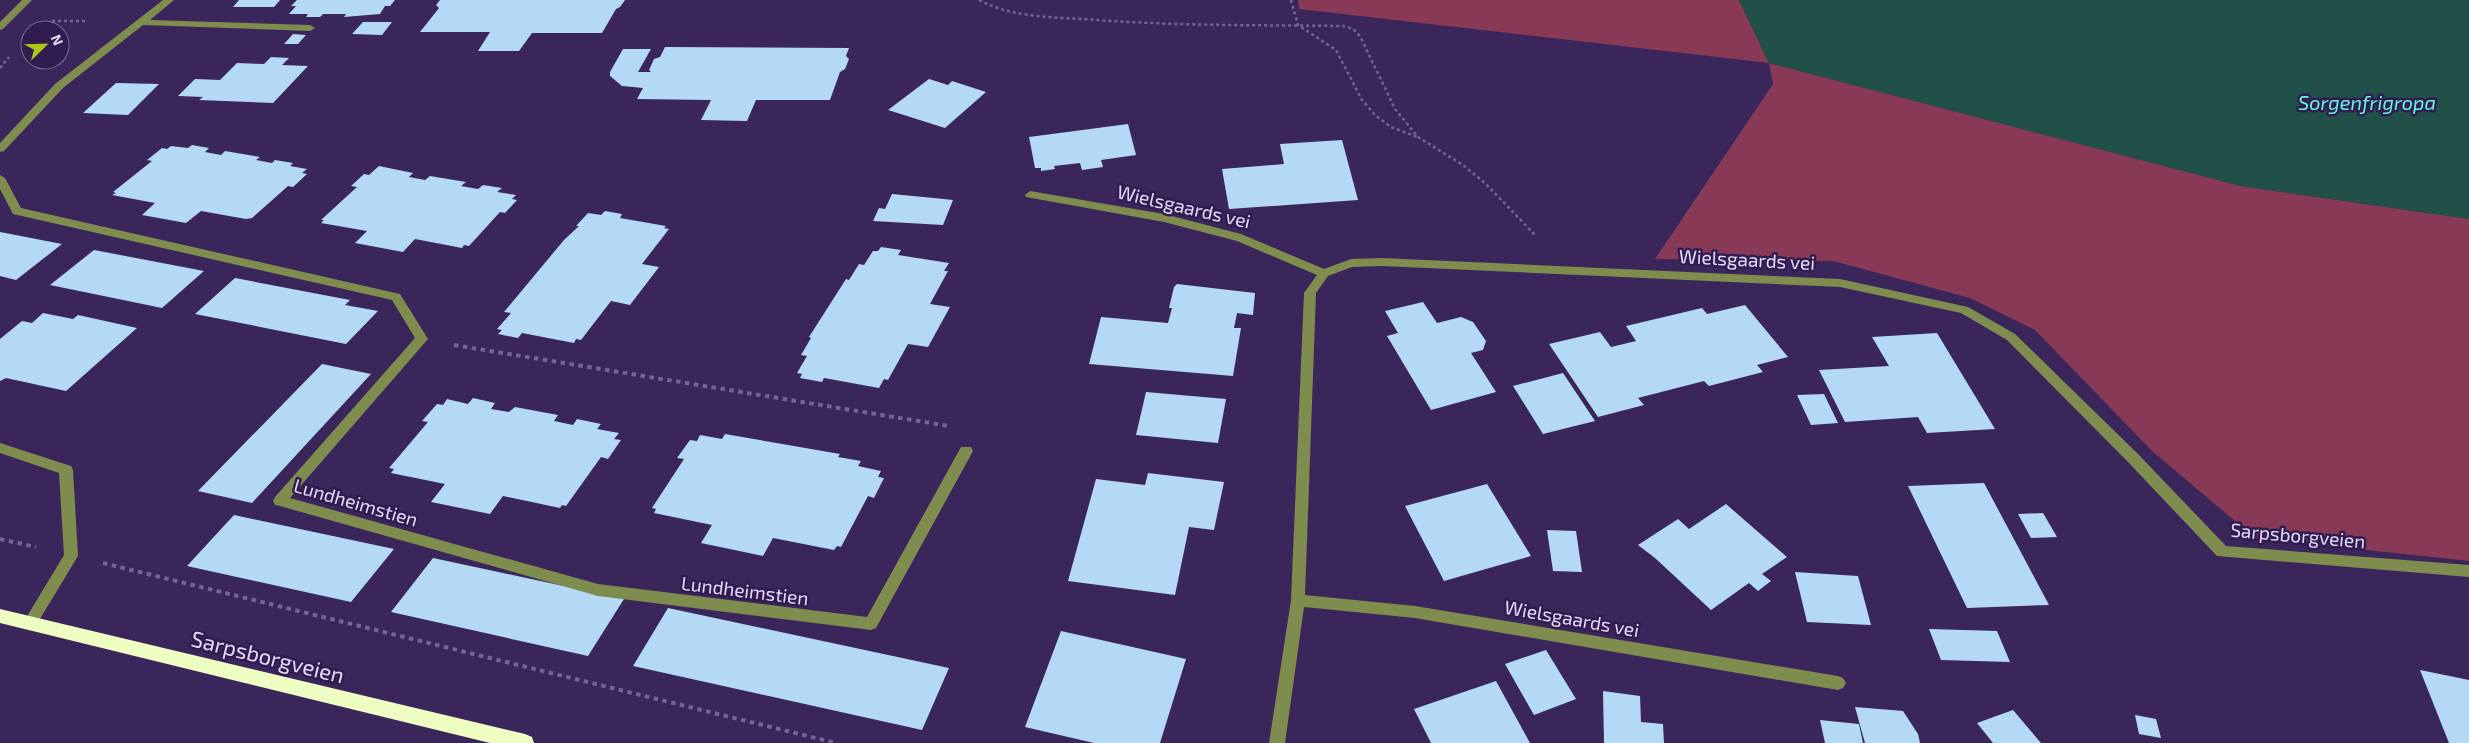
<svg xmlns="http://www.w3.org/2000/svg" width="2469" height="743" font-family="'Exo 2',sans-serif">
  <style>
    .green { fill: #883956 }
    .water { fill: #215048 }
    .building { fill: #b4d9f4 }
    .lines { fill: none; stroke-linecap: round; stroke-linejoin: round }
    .path-far1 { stroke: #756492; stroke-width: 2.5; stroke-dasharray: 3 3; stroke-linecap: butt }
    .path { stroke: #756492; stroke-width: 4; stroke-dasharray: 4.5 4.5; stroke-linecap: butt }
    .minor { fill: #7e8c4e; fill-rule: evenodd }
    .highway { fill: #eefdc2; fill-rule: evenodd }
    .labels { text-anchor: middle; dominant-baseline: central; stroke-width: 5; stroke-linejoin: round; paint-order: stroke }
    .street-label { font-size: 19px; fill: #e5dbfc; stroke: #311c50 }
    .water-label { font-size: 20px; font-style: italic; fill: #63f7dd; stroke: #311c50 }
    .near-street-label { font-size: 22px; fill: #e5dbfc; stroke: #311c50 }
  </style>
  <rect width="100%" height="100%" fill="#3b265b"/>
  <!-- green -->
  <path class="green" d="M1298 0H1739L1769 63 2241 186 2469 219V561L2255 538 2152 451 2035 330 1970 298 1833 261 1655 259 1773 84 1769 63 1299 9Z"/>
  <!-- water -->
  <path class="water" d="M1739 0H2469V219L2241 186 1769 63Z"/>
  <!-- building -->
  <path class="building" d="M239 0H280L274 7H233Z
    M297 0H395L390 6H385L380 14 344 17 346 14H323L320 17H306L308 14H289L296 6H291Z
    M440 0H625L620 7 616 9 602 33H532L519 51H478L490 32H420L439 8 436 5Z
    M363 22H392L382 35 352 34Z
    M293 34 306 35 298 44H284Z
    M665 47 849 48 846 56 849 59 845 69 840 72 830 100H756L747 121 701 120 711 100 637 99 643 88 622 86 610 76V72L623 49H651L638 72H651L649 70 654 59 660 57Z
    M271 57 289 58 282 65 308 66 273 103 199 100 203 97 178 96 195 79 220 80 237 63 264 64Z
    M929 79 948 85 952 81 986 92 945 128 888 110Z
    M116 83 159 84 128 115 83 113Z
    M1128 124 1136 155 1101 160 1103 167 1082 170 1080 163 1054 166 1055 169 1041 171V168H1035L1029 137Z
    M1342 140 1358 200 1229 209 1222 169 1284 164 1280 144Z
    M192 145 209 148 205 152 221 155 225 151 260 157 256 160 272 163 275 160 293 163 290 166 307 169 302 173 307 174 293 187 288 186 252 218 246 219 201 211 186 223 142 215 155 203 112 195 116 193 113 192 152 161 147 160 162 148 167 149 171 146 188 148Z
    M379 166 413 173 409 177 425 180 430 176 466 182 461 186 478 189 483 185 502 188 497 192 516 195 512 199 517 200 505 213 500 212 469 246 464 245 462 248 415 239 403 252 355 243 367 231 321 223 324 220H321L357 187 351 186 364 174 369 175Z
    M892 194 934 198 953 200 943 225 873 221 879 208 885 209Z
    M605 211 622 214 620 218 666 226 664 228 669 229 642 264 659 267 630 305 611 301 581 340 576 339 574 343 522 333 518 338 498 334 502 330 497 329 511 313 504 312 564 240 579 226H576L588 213 601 215Z
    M0 232 62 244 16 280 0 276Z
    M881 247 901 250 898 255 949 263 944 271H948L930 304 950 307 928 347 908 344 888 380 884 379 879 388 824 378 822 382 800 378 802 374 797 373 807 356 801 355 811 338 809 337 846 279 849 280 859 264 864 265 873 251H878Z
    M94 250 204 271 162 308 50 285Z
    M235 278 350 300 345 305 378 311 346 344 195 314Z
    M1177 284 1255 293 1253 315 1237 313 1234 328H1241L1233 376 1089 364 1101 317 1168 323 1172 308H1169L1174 287Z
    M1423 302 1437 323 1461 317 1473 322 1486 341 1483 350 1471 353 1496 392 1431 410 1387 336 1398 333 1385 311Z
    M1745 305 1788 357 1757 365 1763 372 1709 386 1704 381 1638 398 1644 405 1598 417 1549 344 1600 332 1611 347 1636 341 1626 326 1702 308 1707 314Z
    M43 313 73 319 78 315 137 328 66 391 6 378 0 381V339L22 321 32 323Z
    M1937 333 1995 429 1927 433 1918 417 1845 422 1819 370 1889 366 1872 337Z
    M322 364 371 374 252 503 198 491Z
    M1563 373 1595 421 1543 434 1513 386Z
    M1146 392 1226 399 1218 443 1136 435Z
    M1824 394 1838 423 1811 425 1797 395Z
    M473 398 495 403 491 409 509 412 515 407 558 415 554 421 573 425 577 419 601 424 597 429 619 433 614 439 621 440 608 459 601 457 566 506 562 505 560 508 503 496 490 514 431 502 445 484 391 473 394 469 389 468 428 422 422 421 437 404 443 405 447 399 468 404Z
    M725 434 840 454 838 457 861 461 858 466 881 471 878 477 884 478 874 498 868 496 841 547 837 546 834 550 773 538 763 556 701 543 712 525 654 513 656 509 652 508 684 459 677 458 690 440 697 441 700 435 722 439Z
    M1148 473 1224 482 1214 530 1189 527 1175 595 1068 581 1096 479 1145 485Z
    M1984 483 2049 605 1967 608 1908 486Z
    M1487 484 1531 556 1444 581 1405 506Z
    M1726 504 1787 557 1762 574 1771 581 1758 591 1749 583 1711 610 1655 558 1638 545 1678 519 1689 529Z
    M2043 513 2057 537 2031 538 2018 514Z
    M234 515 394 549 351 602 187 566Z
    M1547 530 1576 531 1582 572 1553 571Z
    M433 558 624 599 588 656 391 612Z
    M1795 572 1858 576 1871 625 1807 622Z
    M668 608 949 668 922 730 633 666Z
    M1929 629 1997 631 2010 662 1941 660Z
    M1061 631 1186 659 1160 743H1094L1025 727Z
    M1546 650 1576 699 1534 715 1505 664Z
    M2420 670 2469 680V743H2449Z
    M1496 681 1530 743H1431L1414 709Z
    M1603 691 1640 696 1641 722 1663 724 1664 743H1604Z
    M1855 707 1903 711 1918 734 1920 743H1865Z
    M2013 710 2041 743H1993L1977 723Z
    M2135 715 2156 719 2161 738 2139 734Z
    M1820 720 1859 724 1863 743H1825Z"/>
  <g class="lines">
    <!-- path-far1 -->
    <path class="path-far1" d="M979 0C1011 17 1048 17 1083 19 1170 26 1256 25 1343 26L1353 29 1360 36 1395 109 1418 137 1463 165 1485 183 1536 236
      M1291 0 1298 25 1336 50 1362 100 1375 115 1391 127 1417 137
      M52 21H88
      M0 68 9 57"/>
    <!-- path -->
    <path class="path" d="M454 345 949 426
      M0 539 36 547
      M103 563 836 743"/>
    <!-- minor -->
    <path class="minor" d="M22 0H32L3 29 0 30V22Z
      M163 0H174L150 20 310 25 315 28 310 31 143 25 63 88 4 151 0 152V143L55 84Z
      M0 175 5 178 21 208 400 294 428 339 290 498 598 584 867 617 961 447H971L973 451 876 628 871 630 598 596 280 506 275 505 273 501 275 497 415 338 392 300 13 214 0 189Z
      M1030 191 1164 214 1241 234 1324 269 1351 259 1382 258 1840 279 1968 307 2015 334 2138 454 2226 546 2469 565V577L2217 556 2128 462 2007 340 1961 313 1840 287 1382 266 1352 267 1328 276 1316 293 1305 595 1415 606 1838 676 1843 678 1846 683 1843 688 1838 690 1415 618 1304 607 1285 743H1269L1291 600 1304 293 1317 275 1237 241 1164 222 1026 197 1025 195Z
      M0 443 71 466 73 470 78 556 35 627 30 629 25 627 23 623 64 555 59 473 0 453Z"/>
    <!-- highway -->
    <path class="highway" d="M0 609 525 734 532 737 534 743H490L0 623Z"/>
  </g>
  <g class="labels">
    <!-- street labels -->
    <g class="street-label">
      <text transform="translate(1184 206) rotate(13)">Wielsgaards vei</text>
      <text transform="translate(1747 259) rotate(3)">Wielsgaards vei</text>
      <text transform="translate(356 502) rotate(16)">Lundheimstien</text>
      <text transform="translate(2298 535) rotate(5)">Sarpsborgveien</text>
      <text transform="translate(745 590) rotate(7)">Lundheimstien</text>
      <text transform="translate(1572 618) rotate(10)">Wielsgaards vei</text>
    </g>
    <!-- water labels -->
    <g class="water-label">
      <text x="2367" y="102">Sorgenfrigropa</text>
    </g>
    <!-- near-street labels -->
    <g class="near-street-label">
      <text transform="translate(268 656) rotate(14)">Sarpsborgveien</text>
    </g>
  </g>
  <!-- north arrow -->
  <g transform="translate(45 45) rotate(67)"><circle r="24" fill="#311c50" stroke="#796895"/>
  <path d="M0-4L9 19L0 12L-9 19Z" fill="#abc716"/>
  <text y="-8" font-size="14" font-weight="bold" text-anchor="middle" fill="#e5dbfc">N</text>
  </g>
</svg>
